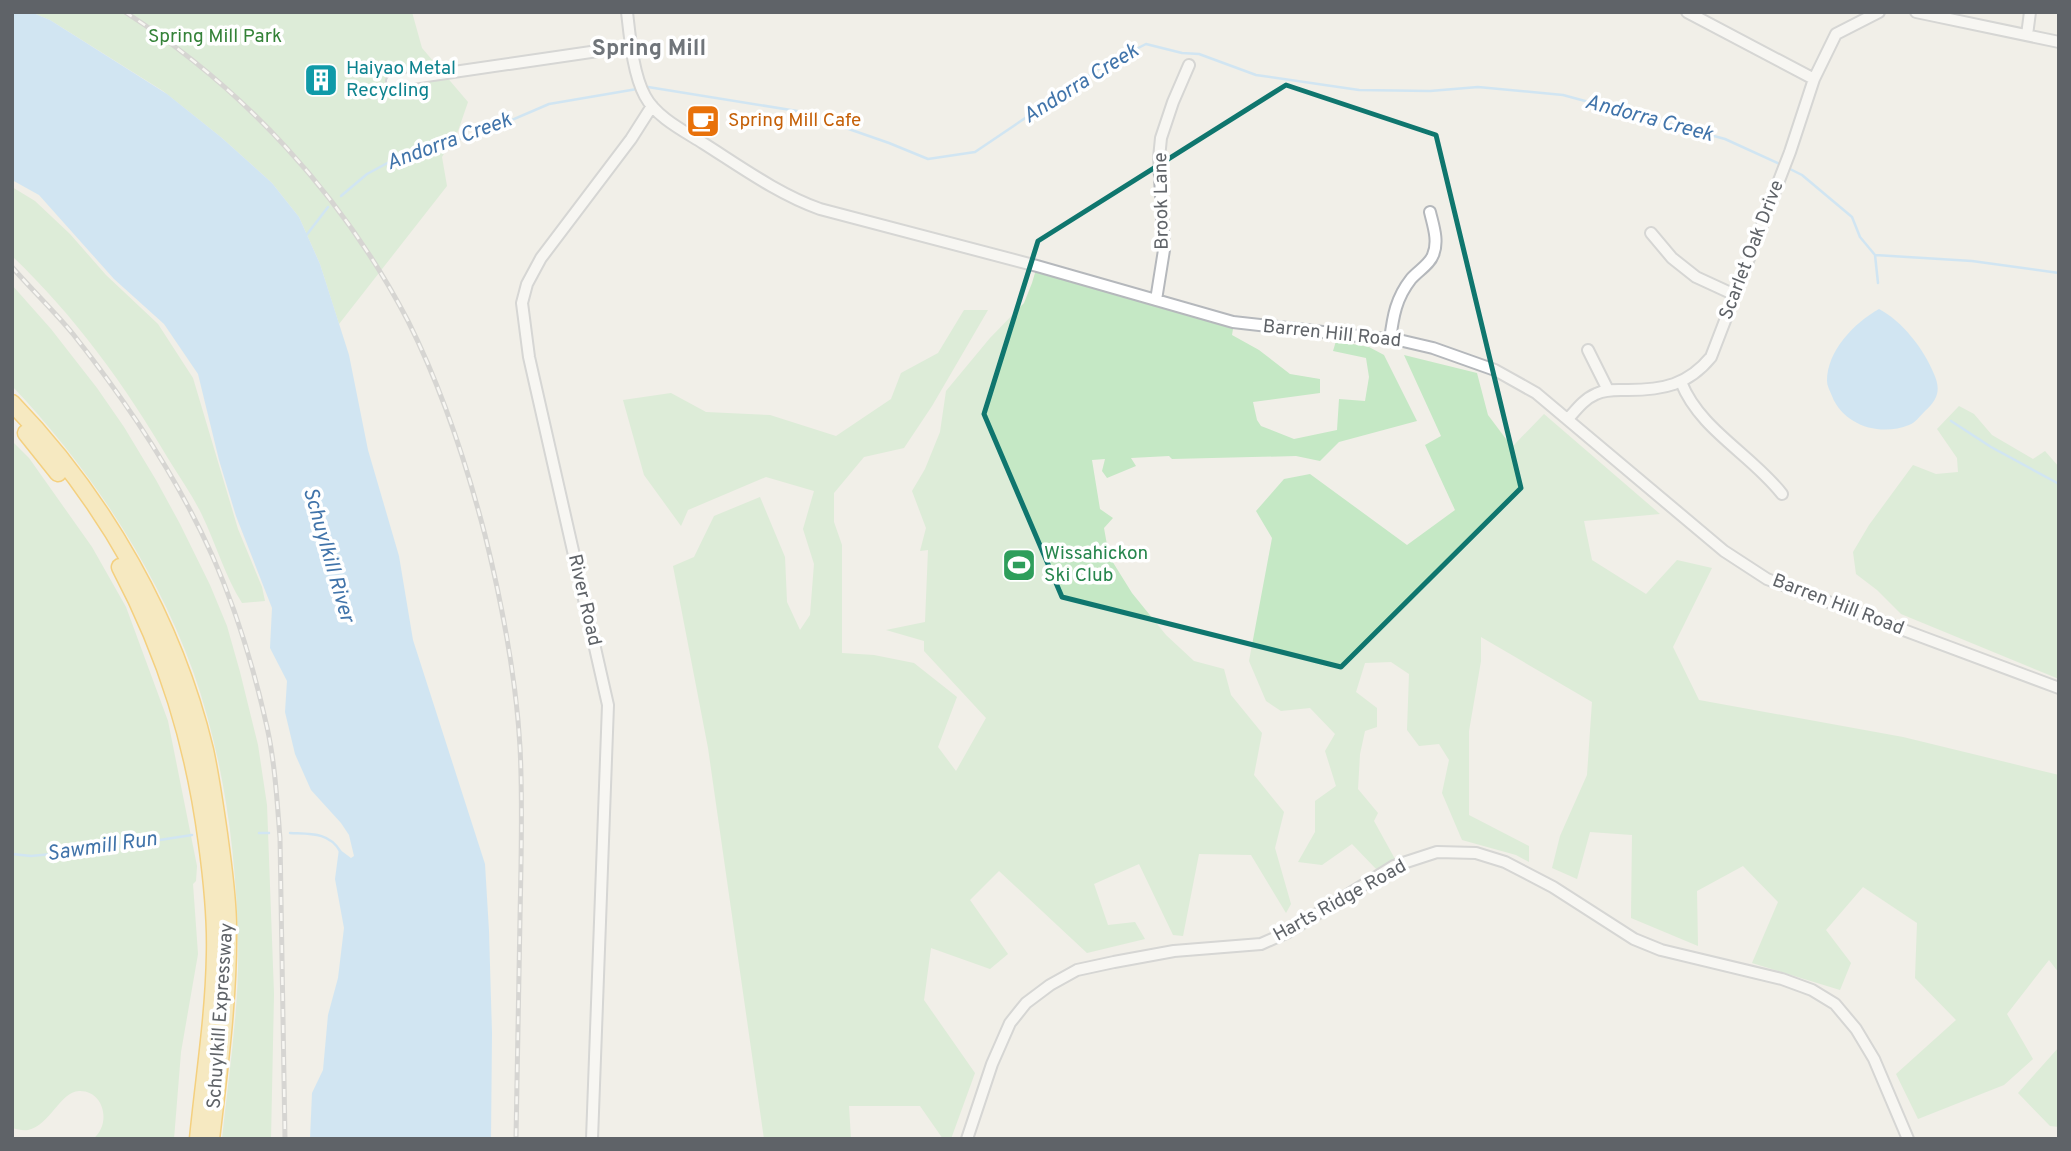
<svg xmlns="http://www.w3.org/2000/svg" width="2071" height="1151" font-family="Overpass,sans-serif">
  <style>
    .green { fill: #c5e8c5 }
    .water { fill: #aadaff }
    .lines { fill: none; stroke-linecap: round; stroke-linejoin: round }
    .stream { stroke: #aadaff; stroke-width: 2.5 }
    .minor-casing { stroke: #b5b8bc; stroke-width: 14 }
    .highway-casing { stroke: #f9ab00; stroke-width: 19 }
    .minor { stroke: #fff; stroke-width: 10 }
    .highway { stroke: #fde293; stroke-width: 16 }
    .rail-casing { stroke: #b6b7b8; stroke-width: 5 }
    .rail { stroke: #fff; stroke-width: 2.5; stroke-dasharray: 8; stroke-linecap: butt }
    .marked { fill: none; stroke: #0f766e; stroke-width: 5; stroke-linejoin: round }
    .labels { text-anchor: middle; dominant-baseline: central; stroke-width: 7; stroke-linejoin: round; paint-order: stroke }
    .park-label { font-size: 19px; fill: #348238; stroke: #fff }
    .culture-label { font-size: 19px; fill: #0d838f; stroke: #fff; text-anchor: start }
    .food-label { font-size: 19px; fill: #c56008; stroke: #fff; text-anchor: start }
    .street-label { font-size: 19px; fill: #5f6368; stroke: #fff }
    .leisure-label { font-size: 19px; fill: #27864d; stroke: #fff; text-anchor: start }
    .water-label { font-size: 21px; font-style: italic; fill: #4174aa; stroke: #fff }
    .quarter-label { font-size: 23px; font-weight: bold; fill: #70757a; stroke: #fff }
  </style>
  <rect width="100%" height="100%" fill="#f1efe8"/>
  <!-- green -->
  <path class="green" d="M31 12H412L422 48 468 102 458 131 442 157 447 186 339 324 320 264 299 217 272 183 222 138 163 91 50 20Z
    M12 187 35 201 70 234 106 275 158 324 193 378 238 529 262 587 265 601 242 603C225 576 216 544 202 515 193 496 180 478 169 460 125 385 75 316 12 256Z
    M1037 266 1205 318 1233 329 1232 335 1259 350 1290 374 1320 379V393L1253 402 1257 420 1261 426 1294 439 1337 430 1339 399 1365 401 1369 377 1366 358 1333 351 1336 341 1369 347 1384 355 1417 421 1339 442 1320 461 1296 456 1172 459 1169 456 1131 458 1136 466 1107 478 1102 471 1105 459 1092 460 1100 509 1113 518 1104 528 1109 556 1132 593 1166 635 1194 661 1224 669 1231 695 1262 733 1254 775 1284 812 1275 848 1291 904 1286 913 1251 855 1199 854 1183 936 1173 935 1139 864 1094 884 1108 925 1135 922 1145 939 1087 953 999 871 970 900 1008 954 990 969 931 948 924 1000 975 1073 951 1139H943L920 1106H849L851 1139H764L708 748 673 566 694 557 714 516 760 497 785 557 787 602 800 630 810 615 814 564 803 529 814 491 766 477 688 510 681 526 644 475 623 400 671 393 706 412 770 415 836 436 891 399 901 373 938 353 964 310H988L932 406 904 448 864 457 834 493V522L842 545V653L874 655 914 663 957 697 938 747 956 771 986 718 924 651V641L886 630 925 622 928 550 920 551 926 528 912 491 925 469 940 432 946 391 990 338 1024 303 1032 283Z
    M12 285 51 329 97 388 124 427 156 480 180 524 210 585 227 626 240 672 258 745 267 805 274 994 271 1139H222C229 1072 240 1004 238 938 236 848 223 756 193 671 155 566 89 467 12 386Z
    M1404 355 1477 373 1488 415 1512 447 1544 414 1660 514 1584 521 1592 560 1646 594 1677 560 1712 568 1673 647 1699 700 1903 737 2059 775V973L2049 960 2007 1014 2033 1059 2004 1085 1918 1119 1896 1074 1956 1020 1915 978 1917 923 1863 887 1826 930 1851 963 1840 990 1752 963 1778 902 1743 866 1697 891 1698 946 1631 918 1632 835 1590 832 1577 879 1552 868 1560 836 1587 775 1592 702 1481 637V661L1469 731V815L1529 846V862L1516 855 1462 840 1442 793 1449 760 1439 744 1419 746 1407 730 1409 674 1391 662 1365 663 1356 692 1377 708V727L1365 731 1360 754 1358 789 1378 813 1374 821 1395 859 1378 871 1352 844 1322 865 1298 862 1315 832V801L1336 786 1325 751 1335 734 1310 708 1281 711 1266 701 1249 661 1272 538 1256 511 1284 479 1310 474 1407 545 1455 510 1425 445 1441 436Z
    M1959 406 1974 414 1992 435 2033 459 2045 451 2059 467V679L1901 614 1877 590 1856 574 1853 552 1869 525 1913 465 1936 474 1958 472 1957 458 1937 429Z
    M12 441 29 458 92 547 126 607 168 721 197 866 196 881 193 884 198 954 181 1052 174 1139H93C112 1124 104 1090 79 1091 60 1092 50 1125 28 1130 23 1131 17 1129 12 1128Z
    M2059 1047V1127L2050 1126 2018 1093Z"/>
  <!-- water -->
  <path class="water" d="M12 12H31L50 20 167 94 222 138 272 183 299 217 320 264 349 355 368 450 399 556 413 640 485 864 489 931 492 1033 491 1139H310L312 1093 323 1070 328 1015 338 978 344 928 335 879 339 849 351 858 354 856 349 835 341 823 311 790 295 754 285 712 287 681 270 648 272 608 236 516 219 460 198 374 164 324 114 279 39 195 12 180Z
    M1879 309C1902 321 1924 349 1934 374 1941 390 1938 399 1925 411 1920 416 1915 423 1909 425 1880 437 1843 425 1832 396 1830 391 1827 386 1827 381 1827 351 1854 323 1879 309Z"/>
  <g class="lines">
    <!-- stream -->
    <path class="stream" d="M228 12H241
      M643 87H648L797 111 889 143 928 159 975 152 1101 67 1146 44 1182 53 1199 54 1256 75 1359 90 1430 91 1478 87 1563 95 1725 139 1780 164
      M1786 167 1802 175 1852 217 1860 237 1875 255 1972 261 2059 273
      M341 196 367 174 406 153 479 134 549 104 637 89
      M305 237 328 207
      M1875 255 1878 283
      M1951 421 1991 447 2059 484
      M259 833H269
      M290 833C310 834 329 832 340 851
      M12 854 31 856 95 850 192 835"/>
    <!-- minor casing -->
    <g class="minor-casing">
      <path id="minor" d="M627 12C630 38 633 74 645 96 656 117 684 131 703 143 741 167 778 194 820 209L1037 266 1233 322 1403 341 1433 348 1495 370 1536 393 1724 551 1767 579 2059 688
        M1687 12 1814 79
        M1916 12 2059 42
        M2027 35 2030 12
        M392 81 632 46
        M1651 233 1672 258 1696 277 1735 295
        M1156 300 1164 250 1159 158 1161 138 1173 102 1189 65
        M1390 340C1393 316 1396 298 1411 279 1418 271 1430 264 1433 255 1439 241 1433 225 1430 212
        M1588 350 1608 390
        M1681 382C1700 430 1751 454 1782 494
        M1568 419C1576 410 1584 399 1596 394 1606 389 1617 390 1628 390 1663 390 1688 385 1711 357L1790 152 1814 79 1836 34 1879 12
        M592 1139 608 705 529 357 522 303 527 284 541 258 631 139 652 106
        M967 1139 992 1064 1010 1023 1026 1003 1050 985 1077 970 1114 962 1174 951 1261 944 1288 932 1394 866 1437 852 1476 853 1505 862 1553 887 1634 939 1661 950 1782 979 1812 990 1835 1004 1856 1029 1874 1059 1908 1139"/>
    </g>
    <!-- highway casing -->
    <g class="highway-casing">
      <path id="highway" d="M12 403C104 498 174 621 205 750 211 778 215 806 219 834 223 865 228 896 228 928 229 996 219 1071 211 1139
        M26 433 58 473
        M120 567C167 656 194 744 207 843 212 880 216 917 215 954 214 1016 204 1078 198 1139"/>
    </g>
    <!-- minor -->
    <use href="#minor" class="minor"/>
    <!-- highway -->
    <use href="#highway" class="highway"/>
    <!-- rail casing -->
    <g class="rail-casing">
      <path id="rail" d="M125 12C244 88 343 196 408 321 442 389 466 462 485 535 502 604 516 676 520 747 523 804 521 861 520 918 519 991 517 1065 516 1139
        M12 267C32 290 54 311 73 334 126 401 177 477 212 555 236 609 254 669 267 727 275 763 277 801 280 838L285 1139"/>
    </g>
    <!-- rail -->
    <use href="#rail" class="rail"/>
  </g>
  <!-- marked area -->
  <path d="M0 0H2071V1151H0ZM1286 85 1436 135 1521 488 1341 667 1062 597 984 414 1038 241Z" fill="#f1efe8" fill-opacity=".55" fill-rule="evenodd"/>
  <path class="marked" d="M1286 85 1436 135 1521 488 1341 667 1062 597 984 414 1038 241Z"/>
  <!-- icons -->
  <defs>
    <g id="building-square" transform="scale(1.75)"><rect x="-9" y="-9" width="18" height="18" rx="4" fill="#0f9aa8" stroke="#fff"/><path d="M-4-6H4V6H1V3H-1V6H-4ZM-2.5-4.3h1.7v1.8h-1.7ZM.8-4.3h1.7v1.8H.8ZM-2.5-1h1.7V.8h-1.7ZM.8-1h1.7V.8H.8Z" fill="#fff"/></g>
    <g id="cafe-square" transform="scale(1.75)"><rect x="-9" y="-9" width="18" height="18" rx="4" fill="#e8710a" stroke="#fff"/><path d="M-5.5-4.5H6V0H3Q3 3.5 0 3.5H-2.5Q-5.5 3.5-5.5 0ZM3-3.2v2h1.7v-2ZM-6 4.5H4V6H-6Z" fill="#fff"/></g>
    <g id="stadium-square" transform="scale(1.75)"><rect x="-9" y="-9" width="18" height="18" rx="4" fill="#2e9e5b" stroke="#fff"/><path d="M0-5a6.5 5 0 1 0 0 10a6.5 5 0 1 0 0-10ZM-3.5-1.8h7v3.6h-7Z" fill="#fff"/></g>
  </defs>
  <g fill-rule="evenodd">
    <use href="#building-square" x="321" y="80"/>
    <use href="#cafe-square" x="703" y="121"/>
    <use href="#stadium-square" x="1019" y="565"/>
  </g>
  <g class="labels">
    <!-- park labels -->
    <g class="park-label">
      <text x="215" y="37">Spring Mill Park</text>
    </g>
    <!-- culture labels -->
    <g class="culture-label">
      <text x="346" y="69">Haiyao Metal<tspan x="346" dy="22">Recycling</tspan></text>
    </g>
    <!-- food labels -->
    <g class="food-label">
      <text x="728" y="121">Spring Mill Cafe</text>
    </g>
    <!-- street labels -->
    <g class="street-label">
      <text transform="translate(1162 201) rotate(-91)">Brook Lane</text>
      <text transform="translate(1752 250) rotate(-69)">Scarlet Oak Drive</text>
      <text transform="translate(1332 334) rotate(6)">Barren Hill Road</text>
      <text transform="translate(584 600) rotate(77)">River Road</text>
      <text transform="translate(1838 605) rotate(21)">Barren Hill Road</text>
      <text transform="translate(1340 901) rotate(-29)">Harts Ridge Road</text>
      <text transform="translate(221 1016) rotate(-86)">Schuylkill Expressway</text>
    </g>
    <!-- leisure labels -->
    <g class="leisure-label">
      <text x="1044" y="554">Wissahickon<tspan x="1044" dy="22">Ski Club</tspan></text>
    </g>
    <!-- water labels -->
    <g class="water-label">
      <text transform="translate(1081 84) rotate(-32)">Andorra Creek</text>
      <text transform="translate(1649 119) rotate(15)">Andorra Creek</text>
      <text transform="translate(449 142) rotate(-20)">Andorra Creek</text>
      <text transform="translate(328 555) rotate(74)">Schuylkill River</text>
      <text transform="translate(102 847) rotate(-8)">Sawmill Run</text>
    </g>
    <!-- quarter labels -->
    <g class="quarter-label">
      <text x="649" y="49">Spring Mill</text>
    </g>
  </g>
  <!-- border -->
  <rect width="2071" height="1151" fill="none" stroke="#5f6368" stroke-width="28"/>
</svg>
